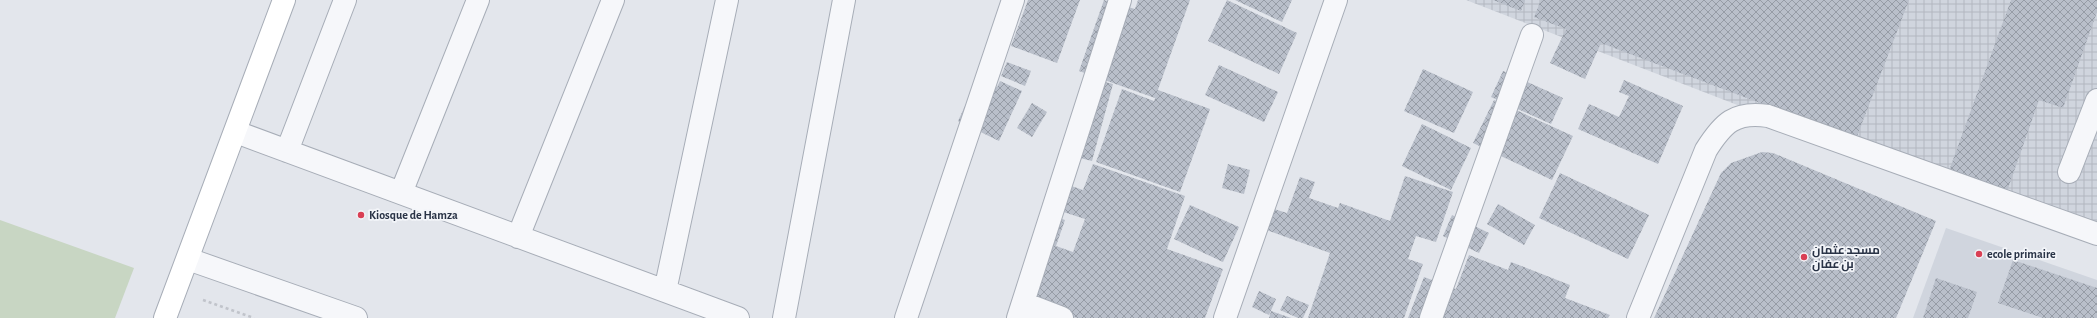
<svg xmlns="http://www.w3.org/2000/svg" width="2097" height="318" font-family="'Alegreya Sans',Cairo,sans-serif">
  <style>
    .built { fill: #d0d5de }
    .industrial { fill: url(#industrial-grid) }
    .grass { fill: #c8d6c3 }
    .building { fill: url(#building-cross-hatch) }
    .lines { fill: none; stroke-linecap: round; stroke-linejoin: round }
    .street-casing { stroke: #a7adb7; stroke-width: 24 }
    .secondary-casing { stroke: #a7adb7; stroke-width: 24 }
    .path { stroke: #c1c4cb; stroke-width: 2.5; stroke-dasharray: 3 3; stroke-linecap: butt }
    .street { stroke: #f6f7fa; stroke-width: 22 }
    .secondary { stroke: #fff; stroke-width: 22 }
    .poi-dot { fill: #d93f54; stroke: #f3f5f9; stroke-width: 1.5 }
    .labels { text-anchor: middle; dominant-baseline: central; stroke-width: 3.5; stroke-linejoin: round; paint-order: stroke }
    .poi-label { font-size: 12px; font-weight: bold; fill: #293346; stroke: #f3f5f9; text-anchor: start }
  </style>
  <defs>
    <pattern id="industrial-grid" width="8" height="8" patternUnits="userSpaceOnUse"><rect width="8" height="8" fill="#d0d5de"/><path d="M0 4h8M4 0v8" fill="none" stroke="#b3b7c0"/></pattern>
    <pattern id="building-cross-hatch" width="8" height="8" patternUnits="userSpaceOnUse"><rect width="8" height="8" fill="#b9bfca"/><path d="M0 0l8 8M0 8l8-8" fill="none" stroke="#969ca6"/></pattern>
  </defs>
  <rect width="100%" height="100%" fill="#e3e6ec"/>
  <!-- built -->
  <path class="built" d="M1946 228 2097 280V318H1913Z"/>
  <!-- industrial -->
  <path class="industrial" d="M1466 0H2097V244Z"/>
  <!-- grass -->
  <path class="grass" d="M0 220 134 268 115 318H0Z"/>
  <!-- building -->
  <path class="building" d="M1028 0H1080L1057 63 1011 46Z
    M1104 0 1135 9 1138 0H1190L1155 98 1079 71Z
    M1227 0 1297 33 1279 74 1208 41Z
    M1235 0H1292L1282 22Z
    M1493 0H1525L1521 11Z
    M1541 0H1909L1856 139 1601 43 1585 79 1550 63 1566 29 1534 17Z
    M2011 0H2097V12L2063 108 2039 100 2004 200 1946 179Z
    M1007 62 1031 71 1025 86 1001 76Z
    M1219 65 1278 92 1264 122 1205 95Z
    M1423 69 1473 92 1454 133 1404 111Z
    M1503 71 1563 98 1551 124 1491 97Z
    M978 78 997 87 1000 81 1022 91 999 141 958 121Z
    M1089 78 1113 84 1092 161 1068 155Z
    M1624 80 1683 106 1658 164 1578 129 1589 104 1619 117 1629 96 1619 92Z
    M1122 89 1154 101 1158 90 1210 109 1180 192 1096 162Z
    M1494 100 1573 136 1552 180 1473 143Z
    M1032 103 1047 112 1032 137 1017 128Z
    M1422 124 1471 148 1451 190 1402 166Z
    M1762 152 1773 153 1936 221 1896 318H1654L1721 173 1731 163Z
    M1093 164 1185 196 1167 249 1223 269 1205 318H1077L1013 302 1042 212 1065 220 1056 246 1073 252 1085 219 1042 205 1051 179 1083 190Z
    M1228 164 1250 170 1244 194 1222 188Z
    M1560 173 1649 215 1628 259 1539 218Z
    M1405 176 1453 192 1436 242 1416 236 1408 259 1423 264 1404 318H1308L1330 253 1261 228 1268 207 1287 213 1300 177 1315 182 1309 198 1338 208 1340 203 1390 221Z
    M1498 204 1535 225 1524 245 1487 224Z
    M1190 205 1239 227 1223 262 1174 239Z
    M1452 215 1489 233 1479 253 1443 236Z
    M1469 255 1508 270 1511 262 1570 285 1565 298 1610 315 1608 318H1408L1424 277 1456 289Z
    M2013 260 2097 288V318H2043L1998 303Z
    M1936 278 1977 292 1968 318H1923Z
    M1259 291 1276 299 1269 315 1252 307Z
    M1287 296 1309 305 1303 318H1298L1280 310Z
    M1271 311 1291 318H1269Z"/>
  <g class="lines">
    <!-- street casing -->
    <g class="street-casing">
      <path id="street" d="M236 132 738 318
        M287 151 345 0
        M2069 172 2097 100
        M401 193 478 0
        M518 237 613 0
        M188 259 356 318
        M665 291 727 0
        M1023 303 1062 318
        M784 318 844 0
        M906 318 1013 0
        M1018 318 1120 0
        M1225 318 1336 0
        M1431 318 1532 35
        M1638 318 1706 150C1723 123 1735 111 1768 116L2097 234"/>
    </g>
    <!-- secondary casing -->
    <g class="secondary-casing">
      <path id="secondary" d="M165 318 284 0"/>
    </g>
    <!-- path -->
    <path class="path" d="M203 300 254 318"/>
    <!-- street -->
    <use href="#street" class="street"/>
    <!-- secondary -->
    <use href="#secondary" class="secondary"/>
  </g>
  <!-- markers -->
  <g class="poi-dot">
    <circle cx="361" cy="215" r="4"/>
    <circle cx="1979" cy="254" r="4"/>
    <circle cx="1804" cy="257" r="4"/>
  </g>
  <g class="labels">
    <!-- poi labels -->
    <g class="poi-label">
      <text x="369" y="215">Kiosque de Hamza</text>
      <text x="1812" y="250">مسجد عثمان<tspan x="1812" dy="14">بن عفان</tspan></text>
      <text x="1987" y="254">ecole primaire</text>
    </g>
  </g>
</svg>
